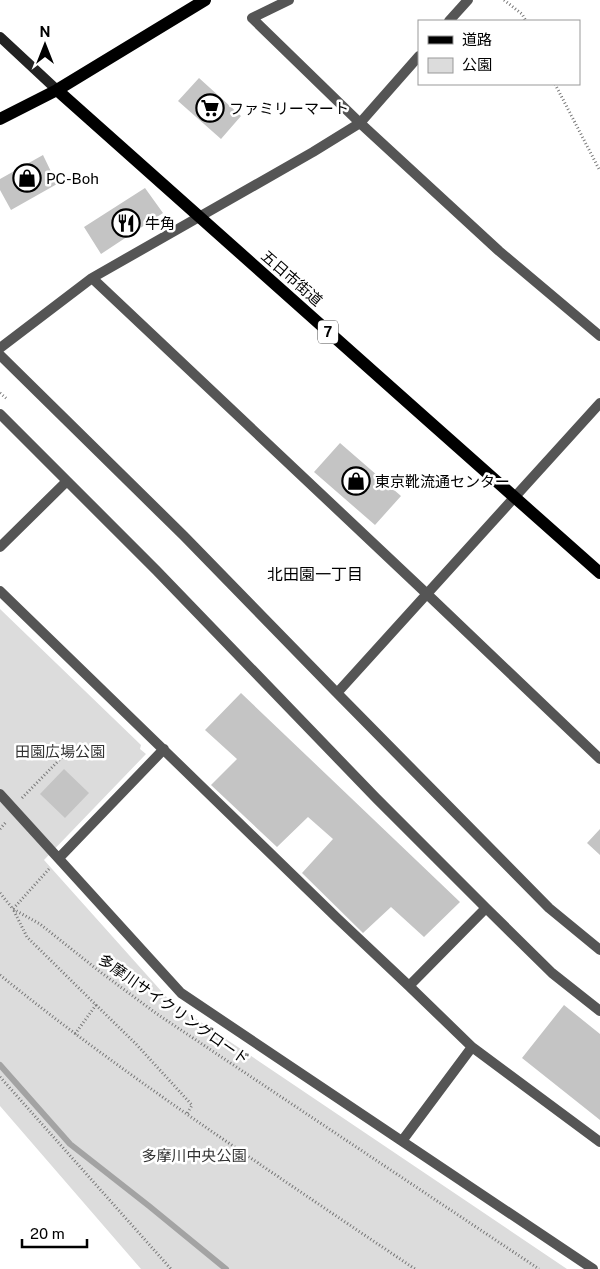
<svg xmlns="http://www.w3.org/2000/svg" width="600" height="1269" font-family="'Public Sans','Noto Sans JP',sans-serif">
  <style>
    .green { fill: #dcdcdc }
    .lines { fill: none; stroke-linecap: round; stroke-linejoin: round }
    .stream { stroke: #a3a3a3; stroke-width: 6 }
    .building { fill: #c4c4c4 }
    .path { stroke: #777; stroke-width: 3; stroke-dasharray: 1 2.5; stroke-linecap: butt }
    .street { stroke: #555; stroke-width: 10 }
    .secondary { stroke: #222; stroke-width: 10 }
    .primary { stroke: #000; stroke-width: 12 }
    .labels { text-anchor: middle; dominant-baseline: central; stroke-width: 5; stroke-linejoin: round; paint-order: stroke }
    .shield { fill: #fff; stroke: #4c4c4c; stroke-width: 1 }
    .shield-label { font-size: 14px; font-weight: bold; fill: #000 }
    .poi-label { font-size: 15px; fill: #000; stroke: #fff; text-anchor: start }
    .street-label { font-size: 15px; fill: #000; stroke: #fff }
    .park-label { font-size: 15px; fill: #333; stroke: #fff }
    .neighbourhood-label { font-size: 16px; fill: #000; stroke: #fff }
  </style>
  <rect width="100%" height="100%" fill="#fff"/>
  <!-- green -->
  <path class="green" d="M0 609 141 745 140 749 146 754 44 860 171 1002 567 1269H141L0 1106Z"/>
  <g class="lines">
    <!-- stream -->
    <path class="stream" d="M0 1065 70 1144 149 1206 226 1269"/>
  </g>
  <!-- building -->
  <path class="building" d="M199 78 241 116 221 139 178 101Z
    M43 155 57 184 11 210 0 190V179Z
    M145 188 163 213 101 254 84 227Z
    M340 443 401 496 375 525 314 472Z
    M241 693 460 902 424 937 391 907 363 933 302 873 333 839 308 817 277 847 211 785 237 759 205 730Z
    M64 769 89 793 65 818 40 794Z
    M600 829V855L587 843Z
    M564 1005 600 1034V1120L522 1058Z"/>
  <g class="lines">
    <!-- path -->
    <path class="path" d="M504 0 522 14 526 21
      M555 84 600 171
      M0 393 7 399
      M22 798 67 752
      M0 829 6 822
      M0 893 13 909 49 869
      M0 975C75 1036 153 1091 233 1146 293 1187 354 1228 415 1269
      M96 1005 136 1044 192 1105 187 1114
      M75 1034 96 1005 27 937 13 909 40 924 99 971 157 1014 539 1269
      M0 1077 171 1269"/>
    <!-- street -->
    <path class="street" d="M289 0 252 18 360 123 499 251 600 336
      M449 21 468 0
      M92 278 427 594 600 759
      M0 348 92 278 313 152 360 123 419 56
      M0 355 184 536 337 693 549 908 600 950
      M0 414 156 570 376 798 486 908 552 973 600 1011
      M0 547 67 481
      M0 591 338 919 409 986 472 1047 600 1142
      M337 693 600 403
      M0 794 181 993 593 1269
      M59 858 164 749
      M409 986 486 908
      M402 1141 472 1047"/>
    <!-- secondary -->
    <path class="secondary" d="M0 37 57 90"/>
    <!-- primary -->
    <path class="primary" d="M57 90C237 252 419 412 600 573
      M0 119 57 90 205 0"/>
  </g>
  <!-- icons -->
  <defs>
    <g id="supermarket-ring" transform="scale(1.4375)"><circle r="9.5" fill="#fff" stroke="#000" stroke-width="1.5"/><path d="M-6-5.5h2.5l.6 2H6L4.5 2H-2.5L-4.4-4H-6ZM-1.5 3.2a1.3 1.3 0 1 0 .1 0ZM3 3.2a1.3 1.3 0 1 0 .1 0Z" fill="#000"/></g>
    <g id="shop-ring" transform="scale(1.4375)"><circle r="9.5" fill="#fff" stroke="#000" stroke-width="1.5"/><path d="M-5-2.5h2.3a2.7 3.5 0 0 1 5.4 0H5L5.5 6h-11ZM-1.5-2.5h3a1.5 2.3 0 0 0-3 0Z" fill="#000"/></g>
    <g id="restaurant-ring" transform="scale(1.4375)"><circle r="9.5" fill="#fff" stroke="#000" stroke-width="1.5"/><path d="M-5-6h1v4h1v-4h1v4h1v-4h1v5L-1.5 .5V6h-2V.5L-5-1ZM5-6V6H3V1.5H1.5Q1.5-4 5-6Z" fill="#000"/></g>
  </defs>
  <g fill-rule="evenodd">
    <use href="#supermarket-ring" x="210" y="108"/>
    <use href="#shop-ring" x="27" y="178"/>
    <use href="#restaurant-ring" x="126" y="223"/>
    <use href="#shop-ring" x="356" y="481"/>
  </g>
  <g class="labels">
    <!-- shield labels -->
    <rect class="shield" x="318" y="320.5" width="20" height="23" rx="4"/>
    <g class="shield-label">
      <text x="328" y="332">7</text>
    </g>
    <!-- poi labels -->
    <g class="poi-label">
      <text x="229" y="108">ファミリーマート</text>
      <text x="46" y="178">PC-Boh</text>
      <text x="145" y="223">牛角</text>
      <text x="375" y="481">東京靴流通センター</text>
    </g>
    <!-- street labels -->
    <g class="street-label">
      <text transform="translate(292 278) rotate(41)">五日市街道</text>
      <text transform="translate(174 1009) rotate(35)">多摩川サイクリングロード</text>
    </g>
    <!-- park labels -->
    <g class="park-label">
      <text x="60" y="751">田園広場公園</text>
      <text x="194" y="1155">多摩川中央公園</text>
    </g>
    <!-- neighbourhood labels -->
    <g class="neighbourhood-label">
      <text x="315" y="574">北田園一丁目</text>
    </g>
  </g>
  <!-- legend -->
  <rect x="418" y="20" width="162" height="65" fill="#ffffff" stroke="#999999"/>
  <rect x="428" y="36" width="25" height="8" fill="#000000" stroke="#999999"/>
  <text x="462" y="45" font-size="15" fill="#000000">道路</text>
  <rect x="428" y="58" width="25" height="15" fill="#dcdcdc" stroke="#999999"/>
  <text x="462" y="70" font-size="15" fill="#000000">公園</text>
  <!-- north arrow -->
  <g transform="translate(45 45)" stroke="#ffffff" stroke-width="4" paint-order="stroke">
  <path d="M0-4L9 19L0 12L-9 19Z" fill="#000000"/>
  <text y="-8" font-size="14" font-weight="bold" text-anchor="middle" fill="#000000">N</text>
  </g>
  <!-- scale -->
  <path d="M22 1239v8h65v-8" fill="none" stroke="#000000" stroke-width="2.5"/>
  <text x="30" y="1239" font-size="15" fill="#000000" stroke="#ffffff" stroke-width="4" paint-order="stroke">20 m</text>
</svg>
